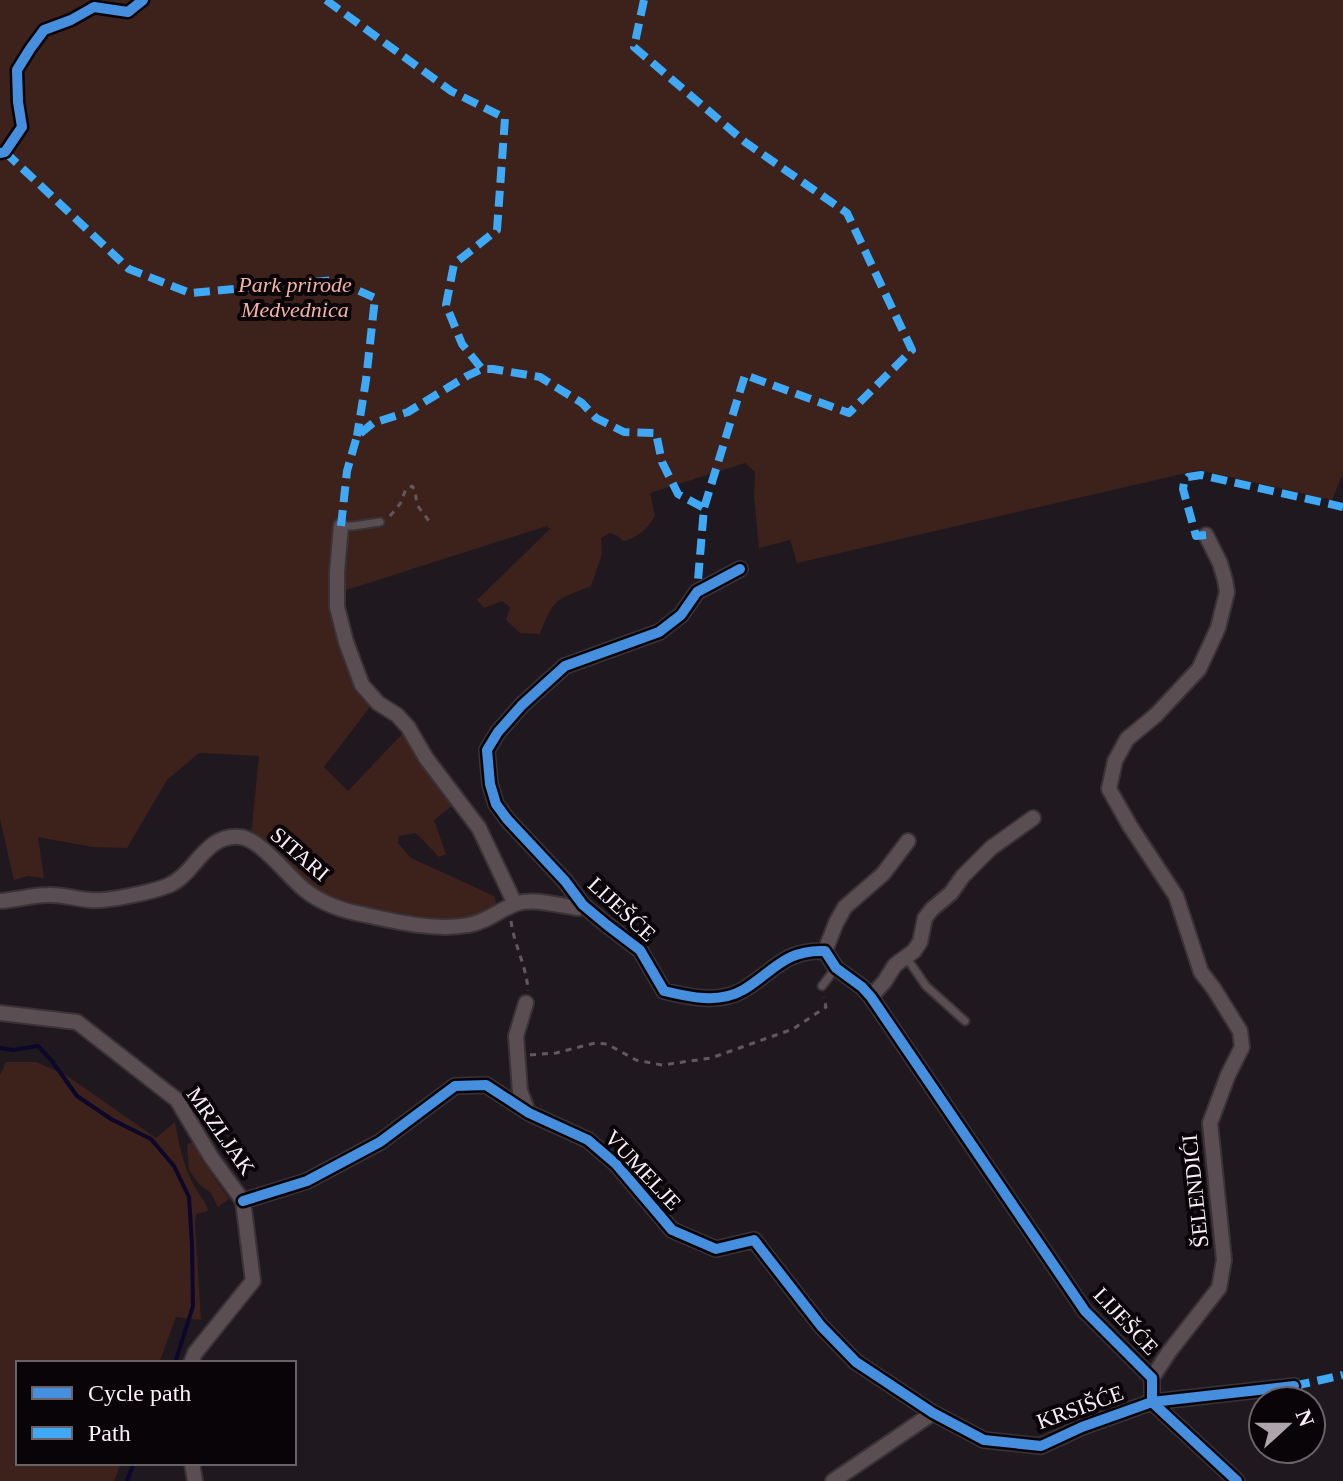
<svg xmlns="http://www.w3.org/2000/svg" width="1343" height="1481" font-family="Georgia,serif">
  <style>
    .green { fill: #3d211b }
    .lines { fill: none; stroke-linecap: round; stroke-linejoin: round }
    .stream { stroke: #0c072b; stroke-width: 4 }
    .lane-casing { stroke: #393338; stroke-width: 11 }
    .street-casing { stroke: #393338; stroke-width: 18 }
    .path { stroke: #63595c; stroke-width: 3; stroke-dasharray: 6 6; stroke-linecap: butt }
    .lane { stroke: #5b4e52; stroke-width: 7 }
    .street { stroke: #5b4e52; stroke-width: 14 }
    .quiet { stroke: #3fa9f5; stroke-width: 8; stroke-dasharray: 16 8; stroke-linecap: butt }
    .cycleway-casing { stroke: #090408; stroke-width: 15 }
    .cycleway { stroke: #468fdf; stroke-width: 10 }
    .labels { text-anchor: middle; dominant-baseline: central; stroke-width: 8; stroke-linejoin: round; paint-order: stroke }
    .park-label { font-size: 22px; font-style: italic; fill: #f7b3a2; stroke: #090408 }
    .street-label { font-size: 22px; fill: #faeff7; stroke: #090408 }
  </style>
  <rect width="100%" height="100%" fill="#20181f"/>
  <!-- green -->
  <path class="green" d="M0 0H1343V473L1332 500 1199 470 797 563 790 540 759 548 754 496 755 472 745 463 650 493 655 515C650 527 635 540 623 541L618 536 610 533 601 538 602 554 591 586C556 600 554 597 540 634L520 633 506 620 510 607 502 601 484 608 477 600 550 529 547 526 334 594 330 616 346 656 373 703 324 767 348 791 405 731 453 805 434 820 446 854 439 857 416 833 399 836 398 843 411 858 494 896 497 906 491 913 454 922 392 915 328 899 294 877 251 836 259 756 199 753 167 780 127 848 93 847 38 837 44 878 28 876 14 880 0 819Z
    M6 1062H36L66 1075 156 1138 175 1122C179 1145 184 1169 196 1189 201 1198 206 1201 208 1211L196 1214 195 1224 201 1320 176 1317 159 1363H18V1463H121L114 1481H0V1075Z
    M195 1142 201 1158 229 1199 218 1207 211 1193 199 1184 189 1170 187 1144Z"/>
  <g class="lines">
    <!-- stream -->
    <path class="stream" d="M0 1048 13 1050 38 1046 52 1061 77 1096 111 1119 151 1139 174 1166 189 1197 192 1244 193 1306 175 1363
      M127 1481 134 1463"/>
    <!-- lane casing -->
    <g class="lane-casing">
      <path id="lane" d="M341 526H353L380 522
        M906 957 926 986 965 1021
        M822 986 835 969"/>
    </g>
    <!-- street casing -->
    <g class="street-casing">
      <path id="street" d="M341 526 337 572V607L346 642 362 685 378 703 397 715 408 727 426 758 479 828 515 904
        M740 569 697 592 681 615 659 632 565 666 522 705 498 732 487 750 490 784 496 804 507 819 565 881 583 905 607 925 640 950 664 991C689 997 719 1004 743 990 773 972 785 949 825 951L836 968 862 987 871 997 1085 1311 1152 1378V1402L1294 1386
        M0 901C16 900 32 895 48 895 62 894 76 899 90 900 106 902 152 892 167 886 196 875 203 834 240 837 261 839 288 877 305 890 322 904 344 911 366 915 397 922 437 931 468 925 487 922 500 909 518 903 535 898 560 906 578 908L583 905
        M825 951 836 923 845 907 883 874 908 841
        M871 997 885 981 895 965 914 951 920 942 925 918 932 909 951 893 963 876 991 848 1033 818
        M526 1003 516 1036 520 1091 528 1112
        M0 1013 77 1022 177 1100 211 1157 243 1201 253 1281 195 1353 191 1363
        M243 1201 307 1181 380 1142 455 1086 486 1085 529 1113 588 1140 616 1164 672 1230 716 1249 754 1240 821 1326 856 1362 933 1413 984 1440 1041 1446 1082 1427 1152 1402 1237 1481
        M1152 1378 1169 1352 1219 1288 1224 1260 1210 1123 1228 1075 1242 1047 1240 1031 1214 989 1201 972 1176 896 1130 826 1109 789 1115 761 1127 739 1156 715 1199 669 1218 628 1227 592 1225 580 1220 563 1206 535
        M192 1463 195 1481
        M833 1481 933 1413"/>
    </g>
    <!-- path -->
    <path class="path" d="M390 516 400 504 406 489 412 486 415 490 417 505 432 525
      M511 921C514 945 527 967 528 991
      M530 1055 556 1053 595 1043 607 1044 636 1060 662 1065 711 1058 793 1029 826 1007 824 997"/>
    <!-- lane -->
    <use href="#lane" class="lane"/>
    <!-- street -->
    <use href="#street" class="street"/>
    <!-- quiet -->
    <path class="quiet" d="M326 0 451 91 505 118 497 230 454 264 446 305 462 344 482 369
      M644 0 634 47 745 142 847 213 912 350 849 413 745 375 704 508 697 592
      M5 152 129 269 190 293 335 280 375 298 366 380 357 436
      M341 526 347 471 357 436 373 423 408 412 467 376 482 369H493L540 377 582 403 596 418 624 432 656 433 662 462 678 494 704 508
      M1206 535 1196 536 1183 489 1184 482 1188 477 1201 475 1343 507
      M1294 1386 1343 1375"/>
    <!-- cycleway casing -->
    <g class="cycleway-casing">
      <path id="cycleway" d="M0 153 5 152 22 127 18 102 17 70 30 49 44 30 71 20 94 7 128 12 143 0
        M740 569 697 592 681 615 659 632 565 666 522 705 498 732 487 750 490 784 496 804 507 819 565 881 583 905 607 925 640 950 664 991C689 997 719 1004 743 990 773 972 785 949 825 951L836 968 862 987 871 997 1085 1311 1152 1378V1402L1294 1386
        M243 1201 307 1181 380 1142 455 1086 486 1085 529 1113 588 1140 616 1164 672 1230 716 1249 754 1240 821 1326 856 1362 933 1413 984 1440 1041 1446 1082 1427 1152 1402 1237 1481"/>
    </g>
    <!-- cycleway -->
    <use href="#cycleway" class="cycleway"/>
  </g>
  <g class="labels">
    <!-- park labels -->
    <g class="park-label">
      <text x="295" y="284">Park prirode<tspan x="295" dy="25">Medvednica</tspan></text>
    </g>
    <!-- street labels -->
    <g class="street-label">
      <text transform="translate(300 854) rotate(41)">SITARI</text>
      <text transform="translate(622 909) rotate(43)">LIJEŠĆE</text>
      <text transform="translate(221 1131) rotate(55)">MRZLJAK</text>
      <text transform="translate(643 1170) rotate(47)">VUMELJE</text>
      <text transform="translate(1195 1191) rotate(-96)">ŠELENDIĆI</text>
      <text transform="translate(1126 1321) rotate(47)">LIJEŠĆE</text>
      <text transform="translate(1080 1407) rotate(-20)">KRSIŠĆE</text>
    </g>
  </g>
  <!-- legend -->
  <rect x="16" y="1361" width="280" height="104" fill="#090408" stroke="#696268" stroke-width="2"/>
  <rect x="32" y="1387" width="40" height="12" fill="#468fdf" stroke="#696268" stroke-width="2"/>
  <text x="88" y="1401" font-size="24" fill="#faeff7">Cycle path</text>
  <rect x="32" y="1427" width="40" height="12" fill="#3fa9f5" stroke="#696268" stroke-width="2"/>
  <text x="88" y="1441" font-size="24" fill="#faeff7">Path</text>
  <!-- north arrow -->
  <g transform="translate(1287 1425) rotate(69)"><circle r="38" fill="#090408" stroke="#696268" stroke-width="2"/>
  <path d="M0-6L14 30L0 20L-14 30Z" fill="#aea4ab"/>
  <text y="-12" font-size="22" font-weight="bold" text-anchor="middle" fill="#faeff7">N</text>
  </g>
</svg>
